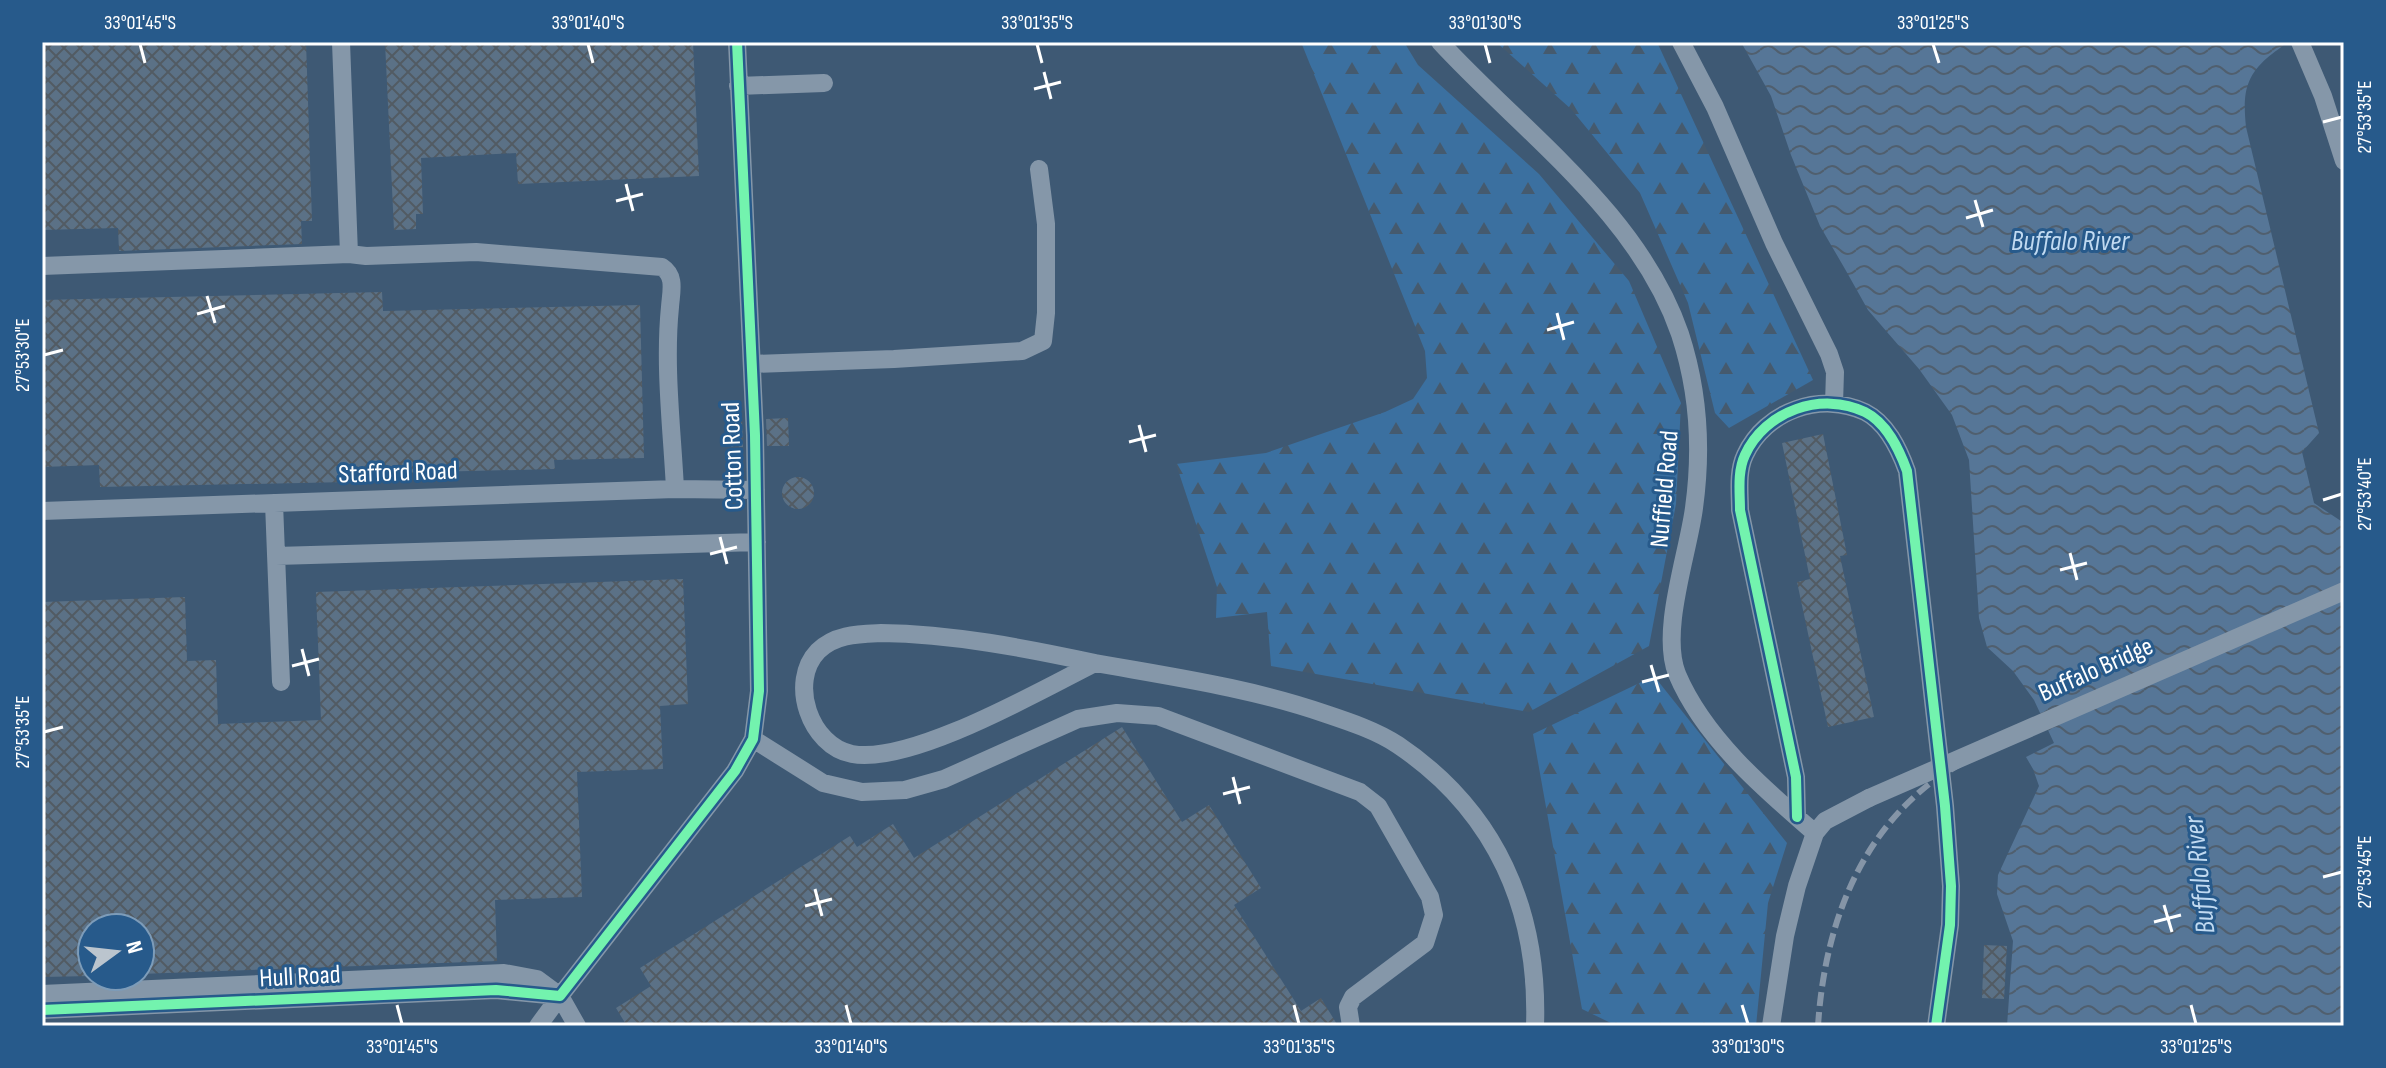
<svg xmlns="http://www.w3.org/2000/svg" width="2386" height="1068" font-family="'Sofia Sans Condensed',sans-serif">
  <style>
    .forest { fill: url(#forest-firs) }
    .water { fill: url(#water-waves) }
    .building { fill: url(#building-cross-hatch) }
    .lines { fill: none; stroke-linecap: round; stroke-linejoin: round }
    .minor { stroke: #8597a9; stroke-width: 18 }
    .rail { stroke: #8595a7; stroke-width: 6; stroke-dasharray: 14 6; stroke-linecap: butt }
    .minor-bridge { stroke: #8597a9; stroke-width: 18 }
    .cycleway-casing { stroke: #275a8b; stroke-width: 15 }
    .cycleway { stroke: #73f3ae; stroke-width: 10 }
    .ticks { fill: none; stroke: #fff; stroke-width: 3 }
    .labels { text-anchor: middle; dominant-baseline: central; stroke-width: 6; stroke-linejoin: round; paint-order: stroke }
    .street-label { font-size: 26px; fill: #fff; stroke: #275a8b }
    .water-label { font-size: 28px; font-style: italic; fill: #c1daf1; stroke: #275a8b }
    .neatline { fill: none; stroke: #fff; stroke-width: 3 }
    .ticks-label { font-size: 20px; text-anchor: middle; fill: #fff }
  </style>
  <defs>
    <pattern id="forest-firs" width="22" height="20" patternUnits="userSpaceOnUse" patternTransform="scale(2)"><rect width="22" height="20" fill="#3b70a0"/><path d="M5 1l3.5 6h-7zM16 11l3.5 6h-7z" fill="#455a6e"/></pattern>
    <pattern id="water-waves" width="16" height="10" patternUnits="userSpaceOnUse" patternTransform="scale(2)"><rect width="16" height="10" fill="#567697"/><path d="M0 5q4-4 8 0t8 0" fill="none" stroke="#505f6e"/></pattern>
    <pattern id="building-cross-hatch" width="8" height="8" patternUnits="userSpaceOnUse" patternTransform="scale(2)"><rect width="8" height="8" fill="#5b7186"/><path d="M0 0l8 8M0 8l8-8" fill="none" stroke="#525b63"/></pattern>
  </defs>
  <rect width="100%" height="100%" fill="#3e5974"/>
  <!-- forest -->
  <path class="forest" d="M1301 42H1404L1418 65 1539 174 1629 281 1681 403 1676 504 1649 646 1529 712 1271 666 1267 612 1216 618 1217 587 1176 464 1266 453 1385 412 1413 399 1427 378 1425 351Z
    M1496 42H1657L1813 380 1729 428 1715 413 1688 303 1640 193 1571 109Z
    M1654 676 1787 843 1768 903 1756 1026H1617L1582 1009 1533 734Z"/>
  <!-- water -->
  <path class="water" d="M1741 42H2287C2282 47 2274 52 2267 58 2244 78 2243 97 2246 127L2319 433 2302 452 2314 503 2344 523V1026H2007L2013 941 1997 894 1998 875 2039 786 2033 769 2026 757 2054 743 2034 700 2013 671 1987 647 1979 618 1969 460 1952 415 1919 369 1868 310 1845 269 1820 226 1791 155 1771 96Z"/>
  <!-- building -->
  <path class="building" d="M42 42H306L312 221H301L302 244 119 251 118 228 42 230Z
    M385 42H693L699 176 518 184 516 153 421 158 423 214H416V229L394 230Z
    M382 292 383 311 640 305 644 458 554 460 555 469 348 474V482L100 487 99 465 42 467V300Z
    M788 418 789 446H767L766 419Z
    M742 419 743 447H731L730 420Z
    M1823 434 1847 555 1840 556 1874 717 1828 727 1797 582 1810 579 1782 443Z
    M782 493a16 16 0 1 1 32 0a16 16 0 1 1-32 0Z
    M683 579 688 704 660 706 663 769 577 772 582 897 495 900 497 961 140 974V928H92V976L42 977V602L185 597 187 661 216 660 218 724 321 720 316 592Z
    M1122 727 1182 822 1209 805 1261 888 1234 905 1301 1011 1321 998 1338 1026H627L616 1008 651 986 640 968 850 836 857 847 893 824 914 858Z
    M1984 945 2007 946 2004 999 1982 998Z"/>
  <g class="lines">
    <!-- minor -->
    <path class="minor" d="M341 42 349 254 366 256 476 252 662 267C676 276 671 292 670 307 664 366 672 429 675 489
      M1440 42C1523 132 1639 214 1680 334 1698 389 1702 450 1694 508 1688 554 1660 631 1677 674 1704 738 1764 789 1815 833
      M1681 42 1715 107 1774 243 1829 354 1835 372 1834 404
      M2300 42 2323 96 2344 161
      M738 86 824 83
      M42 266 349 254
      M752 364 894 359 1022 351 1043 341 1046 313V224L1039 169
      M274 503 281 682
      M42 511 675 489 756 490
      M276 556 757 542
      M881 633C953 634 1025 648 1095 663 1041 690 911 765 852 754 810 746 788 682 818 651 835 634 859 634 881 633Z
      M1095 663C1173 677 1251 688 1326 714 1350 722 1377 731 1398 745 1496 811 1539 910 1535 1026
      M753 739 823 783 862 792 905 790 944 779 1078 719 1117 713 1158 716 1360 792 1378 806 1430 897 1434 915 1425 943 1353 997 1348 1007 1351 1026
      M1797 817 1796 777 1740 510C1740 493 1737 472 1745 455 1765 411 1821 391 1865 412 1887 423 1899 449 1907 471L1945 806 1951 886 1950 925 1936 1026
      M42 994 504 973 537 979 560 996
      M560 996 735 771 753 739 759 691 755 435 737 42
      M42 1010 496 990 558 996
      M538 1026 560 996 577 1026
      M1771 1026 1785 936 1797 886 1815 833 1825 821 1869 798"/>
    <!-- rail -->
    <path class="rail" d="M1818 1026C1824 934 1854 844 1928 785 1946 771 1966 761 1987 750L2344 594"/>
    <!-- minor-bridge -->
    <path class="minor-bridge" d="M1869 798 2344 591"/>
    <!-- cycleway casing -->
    <g class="cycleway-casing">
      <path id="cycleway" d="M1797 817 1796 777 1740 510C1740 493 1737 472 1745 455 1765 411 1821 391 1865 412 1887 423 1899 449 1907 471L1945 806 1951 886 1950 925 1936 1026
        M42 1010 496 990 560 996 735 771 753 739 759 691 755 435 737 42"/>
    </g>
    <!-- cycleway -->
    <use href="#cycleway" class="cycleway"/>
  </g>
  <!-- ticks -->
  <path class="ticks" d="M140 44 145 63M588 44 593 63M1037 44 1042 63M1485 44 1490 63M1933 44 1939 63M1044 72 1051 99M1034 89 1061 82M2323 122 2342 117M626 184 633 211M1975 200 1983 227M616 201 643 194M1966 218 1993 210M207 296 215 323M1557 313 1564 340M197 314 225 306M1547 330 1574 322M44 355 63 350M1139 425 1146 452M1129 442 1156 435M2323 500 2342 494M720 537 727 564M2070 553 2077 580M710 554 737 547M2060 570 2087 563M302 649 309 676M1651 665 1659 692M292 666 319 659M1642 682 1669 675M44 732 63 727M1233 777 1240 804M1223 794 1250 787M2323 877 2342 872M815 889 822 916M2164 905 2172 932M805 906 832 899M2154 922 2181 915M397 1005 402 1024M846 1005 851 1024M1294 1005 1299 1024M1742 1005 1748 1024M2191 1005 2196 1024"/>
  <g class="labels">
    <!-- street labels -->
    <g class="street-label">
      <text transform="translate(733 456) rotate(-92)">Cotton Road</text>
      <text transform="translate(398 473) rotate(-2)">Stafford Road</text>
      <text transform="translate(1665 489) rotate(-85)">Nuffield Road</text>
      <text transform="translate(2096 670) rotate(-24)">Buffalo Bridge</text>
      <text transform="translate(300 977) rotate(-3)">Hull Road</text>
    </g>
    <!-- water labels -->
    <g class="water-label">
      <text x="2070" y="241">Buffalo River</text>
      <text transform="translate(2200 875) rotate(-96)">Buffalo River</text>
    </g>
  </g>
  <!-- border -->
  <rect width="2386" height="1068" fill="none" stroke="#275a8b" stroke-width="88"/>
  <!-- north arrow -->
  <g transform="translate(116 952) rotate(75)"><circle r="38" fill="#275a8b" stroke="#7d9cb9" stroke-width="2"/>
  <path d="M0-6L14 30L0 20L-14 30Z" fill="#bbc5ce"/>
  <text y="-12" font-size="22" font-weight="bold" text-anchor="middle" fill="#ffffff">N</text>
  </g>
  <rect x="44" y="44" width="2298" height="980" class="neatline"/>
  <g class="ticks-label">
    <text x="140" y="29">33°01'45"S</text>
    <text x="588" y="29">33°01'40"S</text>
    <text x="1037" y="29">33°01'35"S</text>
    <text x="1485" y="29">33°01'30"S</text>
    <text x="1933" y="29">33°01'25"S</text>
    <text transform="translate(2364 117) rotate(-90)" y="7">27°53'35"E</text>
    <text transform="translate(22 355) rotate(-90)" y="7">27°53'30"E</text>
    <text transform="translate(2364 494) rotate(-90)" y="7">27°53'40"E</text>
    <text transform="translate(22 732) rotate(-90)" y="7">27°53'35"E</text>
    <text transform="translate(2364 872) rotate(-90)" y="7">27°53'45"E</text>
    <text x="402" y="1053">33°01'45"S</text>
    <text x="851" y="1053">33°01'40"S</text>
    <text x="1299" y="1053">33°01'35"S</text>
    <text x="1748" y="1053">33°01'30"S</text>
    <text x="2196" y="1053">33°01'25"S</text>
  </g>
</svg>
